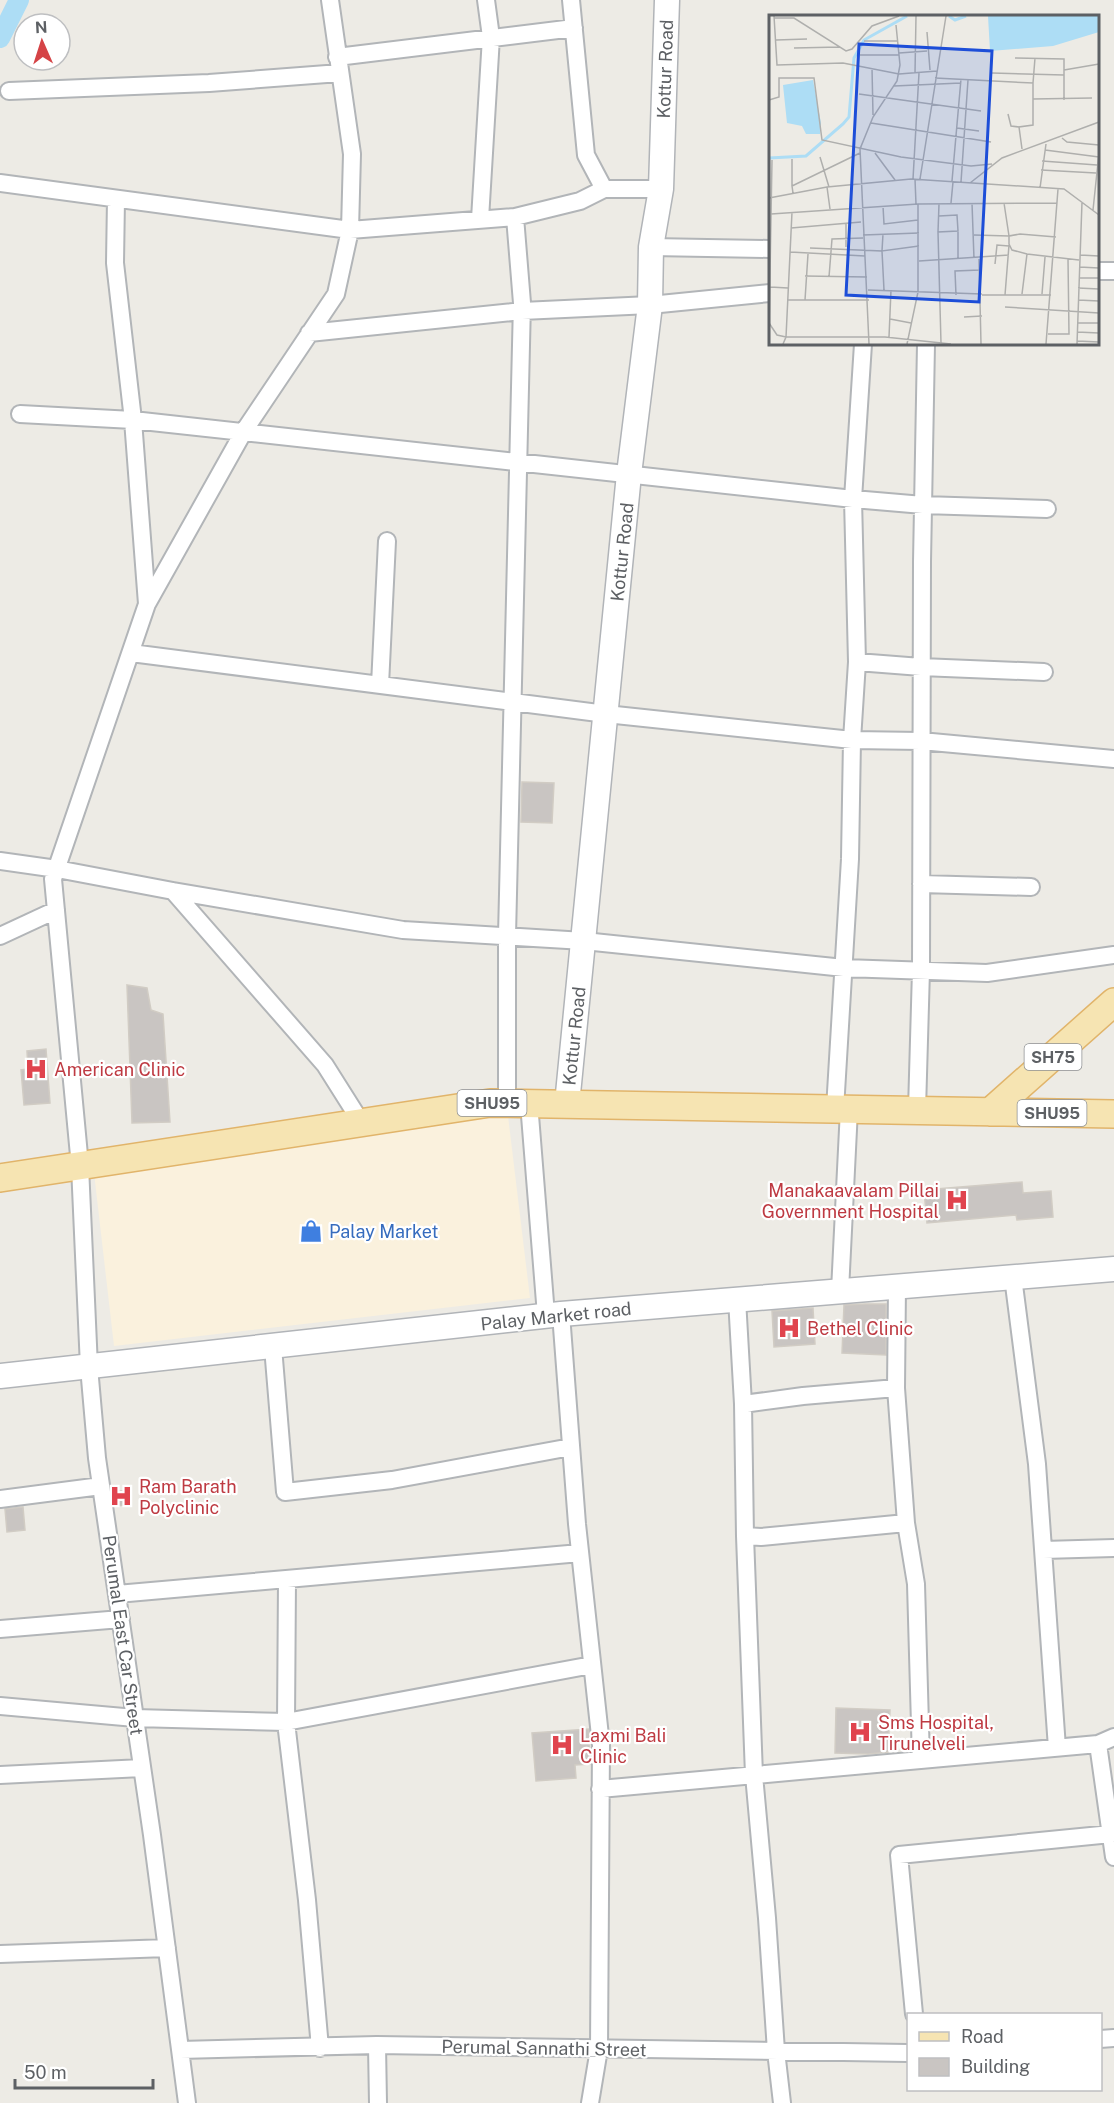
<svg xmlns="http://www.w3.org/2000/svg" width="1114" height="2103" font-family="'Public Sans',sans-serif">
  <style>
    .commercial { fill: #faf1dd }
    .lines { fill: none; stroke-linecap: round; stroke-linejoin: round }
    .canal { stroke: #adddf5; stroke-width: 20 }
    .building { fill: #c9c5c2; stroke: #d1ccc4; stroke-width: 1.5 }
    .street-casing { stroke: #b2b5b8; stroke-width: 20 }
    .secondary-casing { stroke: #b1b4b8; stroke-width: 27 }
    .primary-casing { stroke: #e1b46a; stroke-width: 30 }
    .street { stroke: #fff; stroke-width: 16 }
    .secondary { stroke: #fff; stroke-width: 24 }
    .primary { stroke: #f6e4b2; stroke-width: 27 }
    .labels { text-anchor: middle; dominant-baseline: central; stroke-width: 4.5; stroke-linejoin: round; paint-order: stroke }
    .shield { fill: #fff; stroke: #8e9092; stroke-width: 1.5 }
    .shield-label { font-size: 16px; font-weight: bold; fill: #5d6064 }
    .street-label { font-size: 18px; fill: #5d6064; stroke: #fff }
    .health-label { font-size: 18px; fill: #be3a42; stroke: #fff; text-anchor: start }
    .shop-label { font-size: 18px; fill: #366cbe; stroke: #fff; text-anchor: start }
    .inset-river { fill: none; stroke: #adddf5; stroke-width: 3 }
    .inset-road { fill: none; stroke: #afafad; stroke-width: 1.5 }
    .view { fill: #1d4ed8; fill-opacity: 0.15; stroke: #1d4ed8; stroke-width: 3 }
    .inset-edge { fill: none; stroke: #5d6064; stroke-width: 3 }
  </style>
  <rect width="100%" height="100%" fill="#edebe5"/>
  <!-- commercial -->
  <path class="commercial" d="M508 1116 530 1298 114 1346 93 1164Z"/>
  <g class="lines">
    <!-- canal -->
    <path class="canal" d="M0 38 19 0"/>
  </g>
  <!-- building -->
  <path class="building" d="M522 782 554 783 552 823 521 822Z
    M127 985 147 988 151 1010 163 1014 170 1122 132 1123Z
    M46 1049 50 1103 24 1105 21 1070 28 1069 27 1051Z
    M1022 1182 1023 1193 1051 1191 1053 1217 1017 1220 1016 1215 927 1223 924 1190Z
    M865 1304H886V1355L842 1353 844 1305Z
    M813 1308 815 1344 774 1347 772 1311Z
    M112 1491H126V1505L115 1506Z
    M23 1507 25 1530 7 1532 5 1509Z
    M836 1708 890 1710 888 1752 868 1754 835 1753Z
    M589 1729 590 1764 575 1765 576 1778 536 1781 532 1733Z"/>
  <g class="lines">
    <!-- street casing -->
    <g class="street-casing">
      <path id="street" d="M571 0 586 155 604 189
        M337 57 574 28
        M9 91 209 83 340 73
        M0 183 350 230 515 217 580 201 604 189H661
        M116 199 115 263 133 420 147 604
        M480 219 491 37 486 0
        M651 247 770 249
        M1098 271H1114
        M309 333 522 311 650 305 770 293
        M20 414 133 420 853 499 923 505 1047 509
        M131 653 606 714 852 740 921 741 1114 759
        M857 662 921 667 1044 672
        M380 685 387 541
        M0 861 57 869 173 891 403 930 584 941 844 968 987 973 1114 955
        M921 884 1031 887
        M173 891 325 1065 361 1122
        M0 936 56 910
        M507 1103V936L522 303 515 217
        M529 1103 546 1315
        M835 1109 850 859 852 740 857 662 853 499 863 344
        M917 1110 921 970 922 562 926 344
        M1013 1277 1037 1464 1057 1748
        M840 1291 849 1109
        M737 1299 743 1404 745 1536
        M561 1314 577 1524 601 1745 599 2049 590 2103
        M273 1347 285 1492 392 1480 571 1447
        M896 1388 897 1286
        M743 1404 803 1396 896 1388 906 1523 761 1537 745 1536 754 1775 767 1918 776 2051 782 2103
        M0 1499 101 1486
        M906 1523 916 1584 921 1760
        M1043 1550 1114 1548
        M287 1580 286 1722 592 1665
        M117 1594 580 1553
        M0 1629 121 1619
        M0 1706 135 1718 286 1722 307 1900 320 2048
        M1098 1744 1114 1857
        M0 1775 142 1768
        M600 1789 1098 1744 1114 1737
        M0 1954 167 1948
        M914 2014 899 1855 1111 1834
        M1100 2039 1114 2038
        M377 2045 378 2103
        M180 2050 377 2045 908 2053
        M187 2103 152 1835 97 1458 89 1367 80 1166 53 879 147 604 244 431 336 294 350 230 352 154 330 0"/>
    </g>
    <!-- secondary casing -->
    <g class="secondary-casing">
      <path id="secondary" d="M567 1104 629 474 650 305 651 247 661 189 667 0
        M0 1376 561 1314 1114 1269"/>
    </g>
    <!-- primary casing -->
    <g class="primary-casing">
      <path id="primary" d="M990 1112 1114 1002
        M0 1178 490 1103 1114 1114"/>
    </g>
    <!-- street -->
    <use href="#street" class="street"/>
    <!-- secondary -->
    <use href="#secondary" class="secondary"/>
    <!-- primary -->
    <use href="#primary" class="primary"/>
  </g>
  <!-- icons -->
  <defs>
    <g id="hospital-bare" transform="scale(1.8)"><path d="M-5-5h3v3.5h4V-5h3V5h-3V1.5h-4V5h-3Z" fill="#e0444e" stroke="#fff" stroke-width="2.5" paint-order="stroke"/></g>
    <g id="shop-bare" transform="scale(1.8)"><path d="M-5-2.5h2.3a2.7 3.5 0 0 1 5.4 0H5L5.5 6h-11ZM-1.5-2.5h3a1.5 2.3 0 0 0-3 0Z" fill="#3f7fe0" stroke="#fff" stroke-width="2.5" paint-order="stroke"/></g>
  </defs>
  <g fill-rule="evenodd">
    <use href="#hospital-bare" x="36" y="1069"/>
    <use href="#hospital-bare" x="957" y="1200"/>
    <use href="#shop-bare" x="311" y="1231"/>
    <use href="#hospital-bare" x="789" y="1328"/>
    <use href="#hospital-bare" x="121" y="1496"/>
    <use href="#hospital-bare" x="860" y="1732"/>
    <use href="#hospital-bare" x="562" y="1745"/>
  </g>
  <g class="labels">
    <!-- shield labels -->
    <g class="shield">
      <rect x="1024.5" y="1044" width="57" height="26" rx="4.5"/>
      <rect x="457.5" y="1090" width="69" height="26" rx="4.5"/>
      <rect x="1017.5" y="1100" width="69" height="26" rx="4.5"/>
    </g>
    <g class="shield-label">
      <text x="1053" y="1057">SH75</text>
      <text x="492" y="1103">SHU95</text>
      <text x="1052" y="1113">SHU95</text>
    </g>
    <!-- street labels -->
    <g class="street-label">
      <text transform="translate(665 69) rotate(-88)">Kottur Road</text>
      <text transform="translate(622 552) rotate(-84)">Kottur Road</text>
      <text transform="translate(574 1036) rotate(-84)">Kottur Road</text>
      <text transform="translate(556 1316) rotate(-6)">Palay Market road</text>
      <text transform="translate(123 1635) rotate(82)">Perumal East Car Street</text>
      <text transform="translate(544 2048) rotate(1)">Perumal Sannathi Street</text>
    </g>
    <!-- health labels -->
    <g class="health-label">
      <text x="54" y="1069">American Clinic</text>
      <text x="939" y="1190" text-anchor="end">Manakaavalam Pillai<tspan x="939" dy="21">Government Hospital</tspan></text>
      <text x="807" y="1328">Bethel Clinic</text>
      <text x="139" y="1486">Ram Barath<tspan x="139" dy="21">Polyclinic</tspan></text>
      <text x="878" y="1722">Sms Hospital,<tspan x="878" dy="21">Tirunelveli</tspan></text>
      <text x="580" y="1735">Laxmi Bali<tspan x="580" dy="21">Clinic</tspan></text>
    </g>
    <!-- shop labels -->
    <g class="shop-label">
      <text x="329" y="1231">Palay Market</text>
    </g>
  </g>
  <!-- overview -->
  <g transform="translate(769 15)">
    <rect width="330" height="330" fill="#edebe5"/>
    <path d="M219 1H330V17L284 31 221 36ZM44 65 52 108 51 119H37L33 111 18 108 14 70Z" fill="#adddf5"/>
    <path class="inset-river" d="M180 1 186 5 197 1M0 143 37 141 74 109 80 102 85 43 95 25 138 1"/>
    <path class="inset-road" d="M5 1 8 50 74 48 130 59 168 56M5 3H25L77 36 83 34 103 11 130 1M158 17 161 55M7 25 38 24M95 26H129M25 33 71 32M130 38 158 36M91 40H130M246 43 295 44V85M103 53 104 100M295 55 330 49M146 58 147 1M223 58 295 60M166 63 264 68 266 43M125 71 192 68M90 79 212 96M264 84 323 83M0 85 10 82V63H45L53 125 132 142 202 151 223 149M239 99 242 111 250 112M102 108 222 127M188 113 210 116M293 123 298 127 330 130M253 134 250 112 264 110V68M276 135 330 142M106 138 126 165M51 142 60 172M23 144V171M273 146 328 150M272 155 327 158M144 164 150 58M146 164 147 189M151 164 177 1M183 166 192 64M192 167 199 65M201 168 233 143 330 107M58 172 61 194M271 173 277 129M24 178 23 171 91 138M0 183 58 172 142 164 295 174 330 200M182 188 184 167M203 188 205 244M114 191 115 209 149 205M324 195 330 138M2 199 149 189 288 188M170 201 188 200 189 216 169 217 172 328M77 208V232M22 213 92 207M189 216V245M169 217 170 189M114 219 113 236 150 231M94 220 150 218M205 220 240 221 235 188M287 222 251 219 240 221V229L243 235 258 239 310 245M41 233 113 236 115 275M21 237 96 241M311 240 330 241M210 244 212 329M150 246 240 240M226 249 228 230 240 231M310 252 330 253M36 261 98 262M60 262 63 224 94 223M310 263H330M1 272 19 273M309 273 330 274M99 275 213 279M253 279 258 239M273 279 276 242M187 280 186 256 211 255M213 280H282M236 280 240 230M18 285H100M36 285 39 239M309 285 330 286M236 292 330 298M195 302 213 301M121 304 142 308M0 308 8 320 17 322H116L182 329M308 308H330M0 317 3 145M308 317 330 318M279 319H300L299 244M120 322 122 275M308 326 330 327M14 329 17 322 23 197M100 329 91 134 104 102 128 66 131 50 127 10M138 329 149 277V189M277 329 289 174M308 329 313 187"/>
    <path class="view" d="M90 29 223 36 210 287 77 280Z"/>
    <rect width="330" height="330" class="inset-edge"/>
  </g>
  <!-- legend -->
  <rect x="907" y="2013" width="195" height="78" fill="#ffffff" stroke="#bebfc1" stroke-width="1.5"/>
  <rect x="919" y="2032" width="30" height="9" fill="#f6e4b2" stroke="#bebfc1" stroke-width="1.5"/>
  <text x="961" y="2043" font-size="18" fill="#5d6064">Road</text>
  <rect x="919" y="2058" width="30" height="18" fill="#c9c5c2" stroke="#bebfc1" stroke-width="1.5"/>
  <text x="961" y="2073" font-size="18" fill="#5d6064">Building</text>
  <!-- north arrow -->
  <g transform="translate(42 42) rotate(357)"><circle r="28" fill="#ffffff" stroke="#bebfc1" stroke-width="1.5"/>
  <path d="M0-4.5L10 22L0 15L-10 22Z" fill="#d54346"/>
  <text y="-9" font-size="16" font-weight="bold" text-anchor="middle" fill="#5d6064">N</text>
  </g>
  <!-- scale -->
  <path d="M15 2079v9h138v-9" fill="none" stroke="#5d6064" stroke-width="3"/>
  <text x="24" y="2079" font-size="18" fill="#5d6064" stroke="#ffffff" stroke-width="4.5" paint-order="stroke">50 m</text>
</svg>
